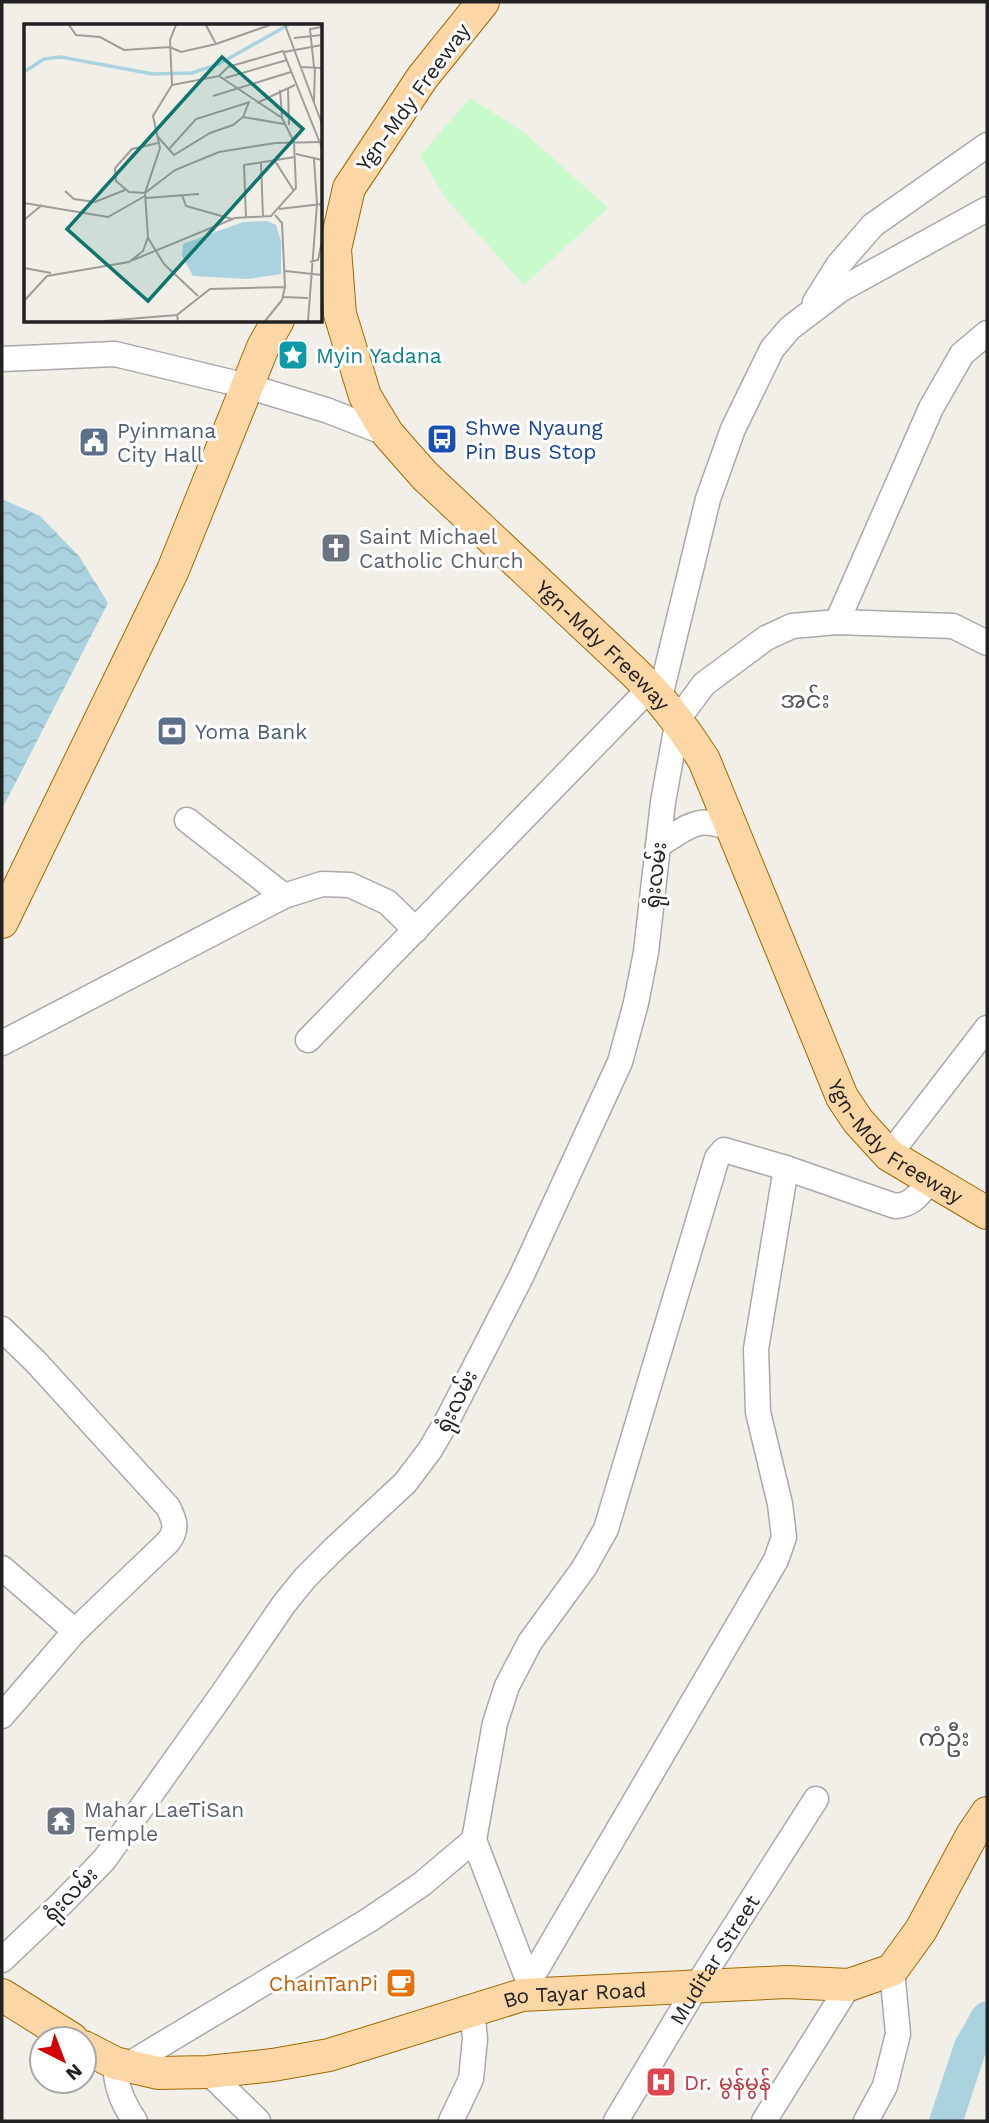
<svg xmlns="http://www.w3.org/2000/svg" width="989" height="2123" font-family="'Work Sans','Noto Sans Myanmar',sans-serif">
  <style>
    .park { fill: #c8facc }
    .water { fill: url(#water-waves) }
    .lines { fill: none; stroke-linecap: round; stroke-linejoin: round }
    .river { stroke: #aad3df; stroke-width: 33 }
    .minor-casing { stroke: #a9a9a9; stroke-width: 27 }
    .major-casing { stroke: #a06b00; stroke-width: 34 }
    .minor { stroke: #fff; stroke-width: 24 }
    .major { stroke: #fcd6a4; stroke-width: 32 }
    .labels { text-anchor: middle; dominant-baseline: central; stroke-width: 6; stroke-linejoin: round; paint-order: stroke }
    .street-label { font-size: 21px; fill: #222; stroke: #fff }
    .culture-label { font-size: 21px; fill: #0d838f; stroke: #fff; text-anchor: start }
    .transit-label { font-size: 21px; fill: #164399; stroke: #fff; text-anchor: start }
    .service-label { font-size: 21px; fill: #4e5e75; stroke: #fff; text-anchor: start }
    .worship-label { font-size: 21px; fill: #5b616d; stroke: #fff; text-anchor: start }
    .food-label { font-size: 21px; fill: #c56008; stroke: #fff; text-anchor: end }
    .health-label { font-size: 21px; fill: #be3a42; stroke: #fff; text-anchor: start }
    .quarter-label { font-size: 24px; fill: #555; stroke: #fff }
    .inset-river { fill: none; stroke: #aad3df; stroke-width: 3.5 }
    .inset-road { fill: none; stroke: #9f9d99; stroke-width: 2 }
    .view { fill: #0f766e; fill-opacity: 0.15; stroke: #0f766e; stroke-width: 3.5 }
    .inset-edge { fill: none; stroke: #222; stroke-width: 3.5 }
  </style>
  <defs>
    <pattern id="water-waves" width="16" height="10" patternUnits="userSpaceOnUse" patternTransform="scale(1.75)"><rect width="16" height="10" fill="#aad3df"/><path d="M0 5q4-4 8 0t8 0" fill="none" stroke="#92b5bf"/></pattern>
  </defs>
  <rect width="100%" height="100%" fill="#f2efe9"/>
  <!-- park -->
  <path class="park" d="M470 98 525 133 608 208 524 285 447 200 420 156Z"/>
  <!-- water -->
  <path class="water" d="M2 499 40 516 79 556 108 603 2 809Z"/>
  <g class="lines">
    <!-- river -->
    <path class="river" d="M946 2121 970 2048 987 2018"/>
    <!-- minor casing -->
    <g class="minor-casing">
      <g id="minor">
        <path d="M815 302 839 264 873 225 987 145"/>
        <path d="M2 359 115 354 247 386 326 410 388 434"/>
        <path d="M837 622 931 408 962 354 987 333"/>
        <path d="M660 697 708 499 733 429 772 349 790 328 840 290 987 209"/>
        <path d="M187 820 284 896"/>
        <path d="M658 845C691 826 696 814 734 830"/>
        <path d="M308 1040 650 688"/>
        <path d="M2 1043 284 896 322 884 350 885 387 902 416 930"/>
        <path d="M889 1155 987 1028"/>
        <path d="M2 1329 36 1362 168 1507C175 1521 178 1529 168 1542L75 1631 2 1716"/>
        <path d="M2 1568 75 1631"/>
        <path d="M2 1960 62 1903 104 1860 223 1693 284 1604 305 1578 334 1549 405 1483 430 1450 448 1419 521 1277 620 1062 636 1003 646 952 663 802 678 719 704 684 766 638 792 626 837 622 953 626 987 643"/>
        <path d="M528 1980 474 1840 495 1723 507 1686 530 1642 584 1568 606 1529 717 1158 724 1150 786 1168 895 1206C913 1205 920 1193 931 1180"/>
        <path d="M525 1989 776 1560 784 1537 780 1504 758 1412 756 1349 786 1168"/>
        <path d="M115 2063C116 2087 122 2102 135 2121"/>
        <path d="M126 2066 369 1920 422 1884 474 1840"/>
        <path d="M208 2072 258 2121"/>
        <path d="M451 2121 471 2079 475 2039 472 2009"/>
        <path id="s1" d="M616 2121 696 1987 816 1799"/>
        <path d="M764 2121 849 1985"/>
        <path d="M866 2121 885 2086 898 2034 892 1970"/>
      </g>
    </g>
    <!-- major casing -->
    <g class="major-casing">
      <g id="major">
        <path id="s2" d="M483 2 422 78 349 188 335 249 340 314 365 396 388 434 425 476 633 671C662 699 682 726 704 760L842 1097 858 1121 889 1155 987 1213"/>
        <path d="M2 922 173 570 263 347 278 320"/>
        <path d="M2 1995 72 2039"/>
        <path id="s3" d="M84 2047 115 2063 158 2073 208 2072 273 2065 329 2055 522 1995 787 1982 849 1985 892 1970 921 1930 972 1835 987 1813"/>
      </g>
    </g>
    <!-- minor -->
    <use href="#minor" class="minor"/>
    <!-- major -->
    <use href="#major" class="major"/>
  </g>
  <!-- icons -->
  <defs>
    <g id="sight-square" transform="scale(1.575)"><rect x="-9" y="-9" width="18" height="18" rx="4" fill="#0f9aa8" stroke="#fff"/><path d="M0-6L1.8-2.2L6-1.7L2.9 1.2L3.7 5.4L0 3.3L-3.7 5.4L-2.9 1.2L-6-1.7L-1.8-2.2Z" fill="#fff"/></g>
    <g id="bus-square" transform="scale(1.575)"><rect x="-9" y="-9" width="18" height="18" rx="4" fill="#1a4fb4" stroke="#fff"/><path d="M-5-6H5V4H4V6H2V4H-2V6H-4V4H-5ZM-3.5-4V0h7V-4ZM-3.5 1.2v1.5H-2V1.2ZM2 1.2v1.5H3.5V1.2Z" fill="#fff"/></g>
    <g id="civic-square" transform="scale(1.575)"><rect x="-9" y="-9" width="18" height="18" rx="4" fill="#5c6f8a" stroke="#fff"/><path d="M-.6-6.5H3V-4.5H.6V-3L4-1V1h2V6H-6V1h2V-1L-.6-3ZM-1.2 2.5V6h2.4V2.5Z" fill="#fff"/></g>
    <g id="church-square" transform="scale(1.575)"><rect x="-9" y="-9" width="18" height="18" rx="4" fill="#6b7280" stroke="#fff"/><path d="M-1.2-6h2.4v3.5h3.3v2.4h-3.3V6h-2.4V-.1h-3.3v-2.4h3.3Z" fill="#fff"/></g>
    <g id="bank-square" transform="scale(1.575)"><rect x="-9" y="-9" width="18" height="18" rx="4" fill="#5c6f8a" stroke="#fff"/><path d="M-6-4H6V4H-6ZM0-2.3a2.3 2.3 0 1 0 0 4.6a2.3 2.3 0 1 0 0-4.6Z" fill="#fff"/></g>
    <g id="temple-square" transform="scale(1.575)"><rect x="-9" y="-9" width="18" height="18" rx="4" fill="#6b7280" stroke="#fff"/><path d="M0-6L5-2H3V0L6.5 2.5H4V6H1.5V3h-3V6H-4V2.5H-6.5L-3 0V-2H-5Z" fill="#fff"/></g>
    <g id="cafe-square" transform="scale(1.575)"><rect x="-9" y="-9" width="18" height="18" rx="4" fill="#e8710a" stroke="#fff"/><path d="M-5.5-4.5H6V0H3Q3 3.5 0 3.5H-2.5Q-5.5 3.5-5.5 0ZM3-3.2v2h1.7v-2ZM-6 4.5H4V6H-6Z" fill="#fff"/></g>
    <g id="hospital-square" transform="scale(1.575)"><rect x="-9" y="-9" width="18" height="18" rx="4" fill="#e0444e" stroke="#fff"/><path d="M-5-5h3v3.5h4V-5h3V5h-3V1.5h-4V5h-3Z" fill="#fff"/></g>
  </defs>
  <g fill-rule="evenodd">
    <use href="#sight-square" x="293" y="355"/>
    <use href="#bus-square" x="442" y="439"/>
    <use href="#civic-square" x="94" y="442"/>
    <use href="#church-square" x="336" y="548"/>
    <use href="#bank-square" x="172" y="731"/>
    <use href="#temple-square" x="61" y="1821"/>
    <use href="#cafe-square" x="401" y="1983"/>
    <use href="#hospital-square" x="661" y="2082"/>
  </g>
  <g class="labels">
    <!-- street labels -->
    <g class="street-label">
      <text transform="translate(413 97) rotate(-54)">Ygn-Mdy Freeway</text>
      <text stroke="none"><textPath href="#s2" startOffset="789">Ygn-Mdy Freeway</textPath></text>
      <text transform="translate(655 875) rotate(-83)">ရုံးလမ်း</text>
      <text stroke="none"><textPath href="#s2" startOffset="1377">Ygn-Mdy Freeway</textPath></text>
      <text transform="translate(456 1401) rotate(-63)">ရုံးလမ်း</text>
      <text transform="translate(70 1894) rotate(-45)">ရုံးလမ်း</text>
      <text stroke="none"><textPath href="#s1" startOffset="189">Muditar Street</textPath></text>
      <text stroke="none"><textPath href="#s3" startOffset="506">Bo Tayar Road</textPath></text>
    </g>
    <!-- culture labels -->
    <g class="culture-label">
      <text x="316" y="355">Myin Yadana</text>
    </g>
    <!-- transit labels -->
    <g class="transit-label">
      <text x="465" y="427">Shwe Nyaung<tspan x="465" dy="24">Pin Bus Stop</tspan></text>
    </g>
    <!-- service labels -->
    <g class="service-label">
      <text x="117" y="430">Pyinmana<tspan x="117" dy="24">City Hall</tspan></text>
      <text x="195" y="731">Yoma Bank</text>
    </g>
    <!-- worship labels -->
    <g class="worship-label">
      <text x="359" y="536">Saint Michael<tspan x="359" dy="24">Catholic Church</tspan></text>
      <text x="84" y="1809">Mahar LaeTiSan<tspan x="84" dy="24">Temple</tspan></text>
    </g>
    <!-- food labels -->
    <g class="food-label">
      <text x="378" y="1983">ChainTanPi</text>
    </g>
    <!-- health labels -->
    <g class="health-label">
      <text x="684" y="2082">Dr. မွန်မွန်</text>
    </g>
    <!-- quarter labels -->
    <g class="quarter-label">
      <text x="805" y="700">အင်း</text>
      <text x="944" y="1738">ကံဦး</text>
    </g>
  </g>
  <!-- overview -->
  <g transform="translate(24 24)">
    <rect width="298" height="298" fill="#f2efe9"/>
    <path d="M243 197 252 201 257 218V250L224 255 169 252 158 232 159 220 219 198Z" fill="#aad3df"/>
    <path class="inset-river" d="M0 48 20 35 37 33 129 50 168 49 195 40 264 1"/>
    <path class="inset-road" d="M45 1 52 11 76 13 100 26 146 23 157 28 192 20 182 1M261 1 298 100M270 14 298 11M192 20 246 1M260 28 298 21M276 43 298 44M290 43 286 5 298 3M195 52 204 43 259 27 298 124M201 54 263 36M264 64 265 101M256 66 258 93M189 72 267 48M290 78 291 43M233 79 271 61M219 93 260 100M134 113 150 131 186 109 209 101 219 93 225 78M134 119 108 125 91 144 92 157 105 168 121 169 151 146 195 128 251 119 298 118M145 125 172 95 226 78M272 130 298 136M251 137 270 167M237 139 239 193M41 167 50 175 71 178 101 166M158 171 162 182 208 195M122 174 175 170M0 179 84 193 121 172M255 185 298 180M222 193 220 141 271 133M0 196 18 181M124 214 140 240 174 272M109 236 211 194 247 192 272 164 270 118 258 94 195 52 148 61M286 238 294 236 298 217M0 244 27 249M261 247 298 251M259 273 284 274M0 277 23 252 105 238 119 227 124 213 121 169 136 124 129 92 148 61 146 16 152 1M80 297 153 291M154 297 153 291 186 265 261 263M241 297 258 276 261 263 258 199 251 191M284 297 293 180 290 135"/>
    <path class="view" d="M198 33 279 105 124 277 43 205Z"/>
    <rect width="298" height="298" class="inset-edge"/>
  </g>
  <!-- border -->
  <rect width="989" height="2123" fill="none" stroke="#222222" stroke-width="7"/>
  <!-- north arrow -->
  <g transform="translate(63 2060) rotate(138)"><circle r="33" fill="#ffffff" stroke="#a7a7a7" stroke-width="2"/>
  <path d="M0-5L12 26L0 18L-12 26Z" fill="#d40000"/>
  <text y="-10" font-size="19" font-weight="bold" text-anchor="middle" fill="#222222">N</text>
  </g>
</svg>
